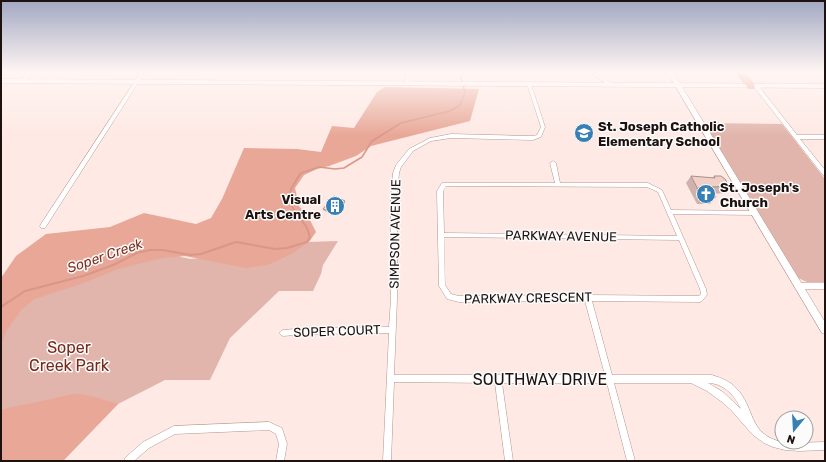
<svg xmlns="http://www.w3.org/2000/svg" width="826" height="462" font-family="Rubik,sans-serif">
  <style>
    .green { fill: #e1b5ab }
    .forest { fill: #e8a797 }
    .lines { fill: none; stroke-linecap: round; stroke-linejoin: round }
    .stream-far2 { stroke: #d89789; stroke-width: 1.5 }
    .stream-far1 { stroke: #d89789; stroke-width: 2 }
    .stream { stroke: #d89789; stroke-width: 2.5 }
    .minor-casing { stroke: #b6968f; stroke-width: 1 }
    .tertiary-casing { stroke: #b6968f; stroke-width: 1 }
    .secondary-casing { stroke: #b6968f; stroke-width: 1 }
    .motorway-casing { stroke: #a36a5d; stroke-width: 1 }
    .minor { fill: #fff; fill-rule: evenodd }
    .tertiary { fill: #fff; fill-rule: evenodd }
    .secondary { fill: #fff; fill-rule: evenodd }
    .motorway { fill: #ea9987; fill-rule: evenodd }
    .wall { fill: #cfb2ab }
    .shaded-wall { fill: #a9918b }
    .building { fill: #f1cfc7; stroke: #a9918b }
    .labels { text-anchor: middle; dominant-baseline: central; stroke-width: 3; stroke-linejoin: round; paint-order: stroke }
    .poi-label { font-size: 13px; font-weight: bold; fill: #1e1210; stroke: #fbfbfb; text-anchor: start }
    .street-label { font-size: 13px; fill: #1e1210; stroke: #fbfbfb }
    .water-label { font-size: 14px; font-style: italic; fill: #7f3121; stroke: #fbfbfb }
    .near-park-label { font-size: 16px; fill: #772a1b; stroke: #fbfbfb }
    .near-street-label { font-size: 16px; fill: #1e1210; stroke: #fbfbfb }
  </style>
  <rect width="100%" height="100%" fill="#fee9e4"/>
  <!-- green -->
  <path class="green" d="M704 123 782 124 825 179V282H807L798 278Z
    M338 241 323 265 321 274 313 291H279L230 338 210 380H165L118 404 63 461H1V314L25 296 119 266 175 253 181 257 191 259 296 249 309 242Z"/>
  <!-- forest -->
  <path class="forest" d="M385 87 479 89 470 121 371 146 356 156 329 166 317 169 304 175 295 188 299 206 310 220 316 232 309 242 291 254 268 265 245 268 185 256 162 258 118 269 84 283 35 299 22 309 7 330 1 344V278L16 256 46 234 110 227 144 213 196 224 211 218 222 199 244 148 297 149 321 152 332 126 354 128 377 92Z
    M78 394 91 396 118 404 63 461H1V410C13 406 25 405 38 402 52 399 64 395 78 394Z"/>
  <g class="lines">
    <!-- stream-far2 -->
    <path class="stream-far2" d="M300 175 301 173 319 167 335 169 344 168 362 157 372 141 401 123 450 111 460 105 465 92 461 78 463 72"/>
    <!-- stream-far1 -->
    <path class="stream-far1" d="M7 303 25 291 83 276 113 265 137 253 150 250H163L190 255 201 254 236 242 275 249 287 248 307 242 310 237 307 228 288 201 291 189 300 174"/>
    <!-- stream -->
    <path class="stream" d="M1 307 8 302"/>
    <!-- minor casing -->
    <g class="minor-casing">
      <path id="minor" d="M29 72H33L24 82H20V80Z
        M141 72H145L45 228H41L40 226 41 224Z
        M405 72H409L410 84H406V83Z
        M589 72H593L615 85V86H611Z
        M527 83H531V84L545 127 541 137 533 140 451 138 431 141 413 151 401 167 399 173 397 196V299L394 375H605L585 301 459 302 447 299 439 286 437 191 442 183H555L550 163 553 161 556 163 560 183H648L662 190 671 210 757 211 758 213 757 215H755L673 214 706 289 707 295 702 301 700 302 592 301 612 375H712C721 378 730 381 736 388 756 408 747 434 782 442 795 444 811 442 825 442V450L799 451 785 450 773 447 764 443 753 435 731 410 722 402 707 391 691 383H614L635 461H627L607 383H502L513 461H505L495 383 394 382 391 461H383L389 333 307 334 283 336 281 335 279 333 281 331 283 330 307 328 389 327 391 299V196L393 173 396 165 409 149 430 138 451 134 533 136 537 135 541 127 527 84ZM446 186 647 187 658 192 677 236 444 233 443 191ZM444 237 679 240 700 289 701 294 699 296 588 295 459 296 451 294 445 285ZM708 383C724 383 735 396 741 409L723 392Z
        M754 85H758L797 135H825V139H800L825 170V176L823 175 754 87Z
        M799 283H825V289H799L797 288 796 286 797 284Z
        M269 422 282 428 287 444 284 461H276L279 444 276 434 269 430 175 434 149 448 134 461H124L125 458 143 442 174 426Z"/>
    </g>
    <!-- tertiary casing -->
    <g class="tertiary-casing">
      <path id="tertiary" d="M1 79 825 84V88L1 83Z"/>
    </g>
    <!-- secondary casing -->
    <g class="secondary-casing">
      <path id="secondary" d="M667 72H673L825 322V334L822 333Z"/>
    </g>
    <!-- motorway casing -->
    <g class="motorway-casing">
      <path id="motorway" d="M736 72H744L755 86 754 88H748Z"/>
    </g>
    <!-- minor -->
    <use href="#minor" class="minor"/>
    <!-- tertiary -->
    <use href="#tertiary" class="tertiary"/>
    <!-- secondary -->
    <use href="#secondary" class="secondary"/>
    <!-- motorway -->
    <use href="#motorway" class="motorway"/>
  </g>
  <!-- wall -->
  <path class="wall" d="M691 176 713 178 714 176 729 186 723 193 714 194 716 197 710 204H697L686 183Z
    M345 201V203L339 210 336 212 334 211 331 214 323 210V209Z"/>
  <!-- shaded-wall -->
  <path class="shaded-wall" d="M345 201V203L339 210 336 212 335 210Z"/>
  <!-- building -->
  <path class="building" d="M691 176 715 178 714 176H721L725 179 729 186 710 187 716 197H702Z
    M334 196 345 201 339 208 335 210 333 209 331 212 323 209 333 197Z"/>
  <!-- sky -->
  <linearGradient id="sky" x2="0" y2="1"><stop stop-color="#a1a8c2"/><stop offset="0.53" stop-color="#fff5f3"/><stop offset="1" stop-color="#fff5f3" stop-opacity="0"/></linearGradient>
  <rect width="826" height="136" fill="url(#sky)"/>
  <!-- icons -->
  <defs>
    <g id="school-disc" transform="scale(1)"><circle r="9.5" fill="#377fb4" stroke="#fbfbfb"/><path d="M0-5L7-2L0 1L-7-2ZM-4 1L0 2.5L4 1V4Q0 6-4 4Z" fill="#fff"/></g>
    <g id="church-disc" transform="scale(1)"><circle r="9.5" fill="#377fb4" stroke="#fbfbfb"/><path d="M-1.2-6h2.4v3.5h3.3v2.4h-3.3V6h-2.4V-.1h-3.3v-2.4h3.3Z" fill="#fff"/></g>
    <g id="building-disc" transform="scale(1)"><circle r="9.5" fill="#377fb4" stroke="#fbfbfb"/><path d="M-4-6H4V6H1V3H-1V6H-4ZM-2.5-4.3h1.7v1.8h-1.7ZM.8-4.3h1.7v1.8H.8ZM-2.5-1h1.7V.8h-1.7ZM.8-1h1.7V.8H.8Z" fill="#fff"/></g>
  </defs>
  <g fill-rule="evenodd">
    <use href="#school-disc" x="584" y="133"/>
    <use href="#church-disc" x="706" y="194"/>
    <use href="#building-disc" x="335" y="206"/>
  </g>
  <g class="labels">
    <!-- poi labels -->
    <g class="poi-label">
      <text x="598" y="126">St. Joseph Catholic<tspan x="598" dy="15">Elementary School</tspan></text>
      <text x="720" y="187">St. Joseph's<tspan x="720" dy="15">Church</tspan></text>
      <text x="321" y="199" text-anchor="end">Visual<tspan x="321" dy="15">Arts Centre</tspan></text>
    </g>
    <!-- street labels -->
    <g class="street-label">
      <text transform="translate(395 234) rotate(-89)">SIMPSON AVENUE</text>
      <text transform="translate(561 236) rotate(1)">PARKWAY AVENUE</text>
      <text transform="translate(528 298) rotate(-1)">PARKWAY CRESCENT</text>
      <text transform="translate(337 331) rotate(-2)">SOPER COURT</text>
    </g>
    <!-- water labels -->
    <g class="water-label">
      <text transform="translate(105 256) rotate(-19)">Soper Creek</text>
    </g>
    <!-- near-park labels -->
    <g class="near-park-label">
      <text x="69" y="347">Soper<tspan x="69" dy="18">Creek Park</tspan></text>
    </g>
    <!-- near-street labels -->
    <g class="near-street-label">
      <text x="540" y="379">SOUTHWAY DRIVE</text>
    </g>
  </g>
  <!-- border -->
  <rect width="826" height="462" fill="none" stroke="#1e1210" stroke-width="4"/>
  <!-- north arrow -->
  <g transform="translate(794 430) rotate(198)"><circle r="19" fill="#fbfbfb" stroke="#a39e9d"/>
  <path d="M0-3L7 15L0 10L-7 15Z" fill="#377fb4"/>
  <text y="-6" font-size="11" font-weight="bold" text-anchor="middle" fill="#1e1210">N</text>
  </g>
</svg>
